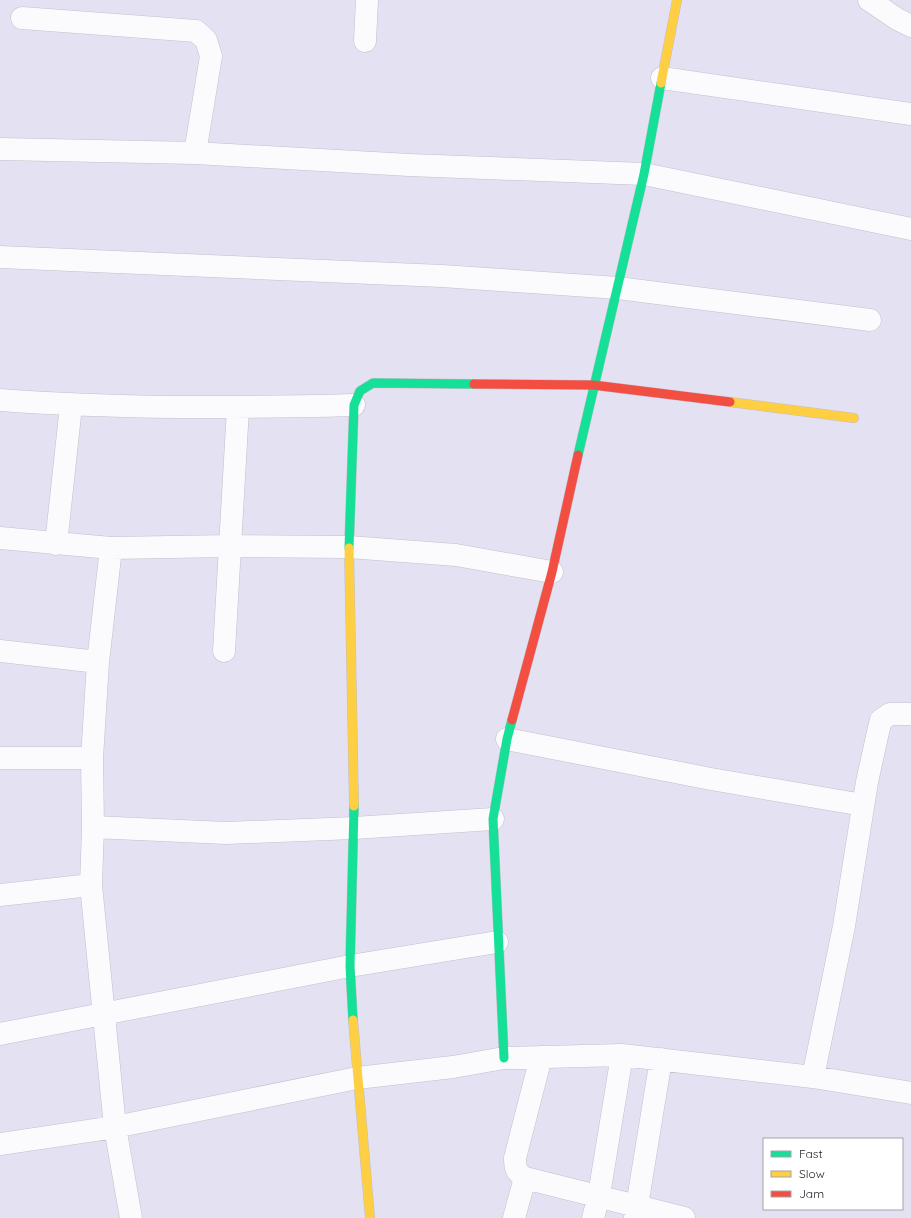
<svg xmlns="http://www.w3.org/2000/svg" width="911" height="1218" font-family="Quicksand,sans-serif">
  <style>
    .lines { fill: none; stroke-linecap: round; stroke-linejoin: round }
    .street-casing { stroke: #c1bfcb; stroke-width: 23 }
    .fast-casing { stroke: #c1bfcb; stroke-width: 10 }
    .slow-casing { stroke: #c1bfcb; stroke-width: 10 }
    .jam-casing { stroke: #c1bfcb; stroke-width: 10 }
    .street { stroke: #fbfbfd; stroke-width: 22 }
    .fast { stroke: #16e098; stroke-width: 9 }
    .slow { stroke: #ffcf43; stroke-width: 9 }
    .jam { stroke: #f24e42; stroke-width: 9 }
  </style>
  <rect width="100%" height="100%" fill="#e4e2f2"/>
  <g class="lines">
    <!-- street casing -->
    <g class="street-casing">
      <path id="street" d="M869 0 897 19 911 26
        M22 18 196 31 206 40 211 56 195 153
        M365 41 367 0
        M662 78 911 114
        M0 149 195 153 409 165 644 174 911 229
        M0 257 442 276 618 288 870 320
        M0 400C118 409 236 408 354 405
        M0 538 111 548 230 546 349 547 456 555 552 572
        M56 544 71 406
        M111 548 98 662 92 758 93 827 91 885 115 1127 131 1218
        M0 651 98 662
        M224 651 238 408
        M507 739 711 779 863 805
        M0 758H92
        M93 827 226 833 354 828 493 819
        M0 895 91 885
        M0 1034 350 966 497 942
        M541 1057 515 1158C515 1168 516 1172 525 1178L684 1218
        M813 1077 844 926 867 782 878 732 881 720 890 714H911
        M0 1144 115 1127 357 1078 453 1067 504 1058 622 1055 813 1077 911 1093
        M514 1218 525 1178
        M593 1218 599 1195 622 1055
        M635 1218 661 1059"/>
    </g>
    <!-- fast casing -->
    <g class="fast-casing">
      <path id="fast" d="M578 455 644 174 661 83
        M349 548 354 405 360 391 373 383 474 384
        M353 1020 350 966 354 806
        M504 1058 493 819 507 739 512 720"/>
    </g>
    <!-- slow casing -->
    <g class="slow-casing">
      <path id="slow" d="M661 83 677 0
        M730 402 854 418
        M349 548 354 806
        M353 1020 370 1218"/>
    </g>
    <!-- jam casing -->
    <g class="jam-casing">
      <path id="jam" d="M474 384 593 385 730 402
        M512 720 552 572 578 455"/>
    </g>
    <!-- street -->
    <use href="#street" class="street"/>
    <!-- fast -->
    <use href="#fast" class="fast"/>
    <!-- slow -->
    <use href="#slow" class="slow"/>
    <!-- jam -->
    <use href="#jam" class="jam"/>
  </g>
  <!-- legend -->
  <rect x="763" y="1138" width="140" height="72" fill="#ffffff" stroke="#a4a3a7"/>
  <rect x="771" y="1151" width="20" height="6" fill="#16e098" stroke="#a4a3a7"/>
  <text x="799" y="1158" font-size="12" fill="#1b1923">Fast</text>
  <rect x="771" y="1171" width="20" height="6" fill="#ffcf43" stroke="#a4a3a7"/>
  <text x="799" y="1178" font-size="12" fill="#1b1923">Slow</text>
  <rect x="771" y="1191" width="20" height="6" fill="#f24e42" stroke="#a4a3a7"/>
  <text x="799" y="1198" font-size="12" fill="#1b1923">Jam</text>
</svg>
